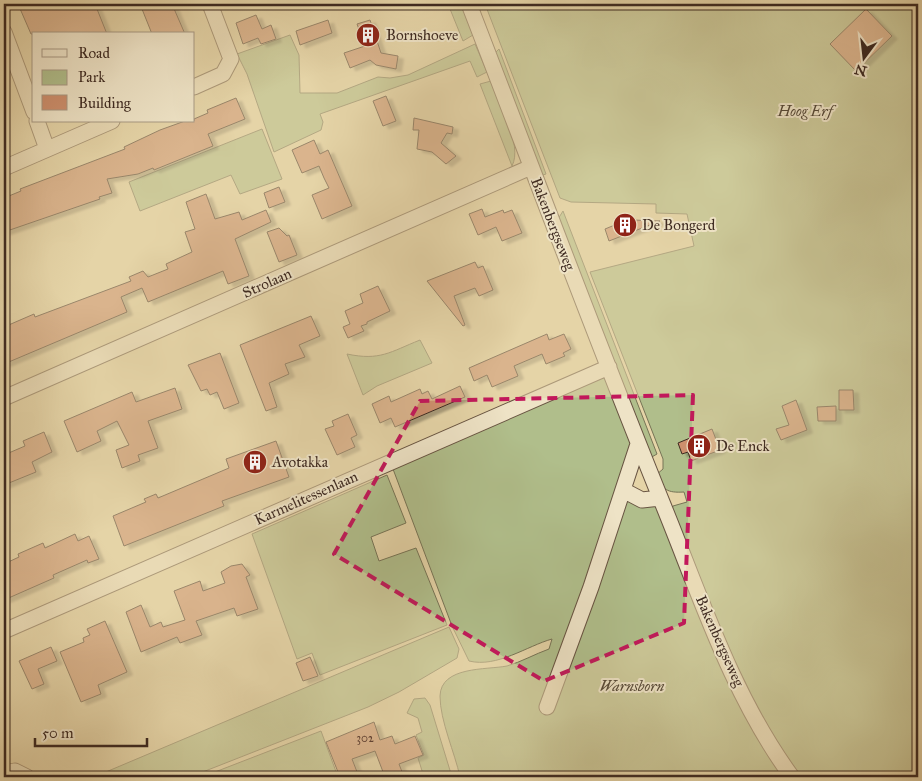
<svg xmlns="http://www.w3.org/2000/svg" width="922" height="781" font-family="'IM FELL Great Primer',serif">
  <style>
    .green { fill: #b0be8b; stroke: #777456 }
    .building { fill: #cd8f6d; stroke: #3e2a21; filter: url(#shadow) }
    .lines { fill: none; stroke-linecap: round; stroke-linejoin: round }
    .minor-casing { stroke: #685442; stroke-width: 17 }
    .minor { stroke: #eee3c6; stroke-width: 15 }
    .marked { fill: none; stroke: #c2185b; stroke-width: 4; stroke-dasharray: 10 6; stroke-linejoin: round }
    .labels { text-anchor: middle; dominant-baseline: central; stroke-width: 4; stroke-linejoin: round; paint-order: stroke }
    .number-label { font-size: 12px; fill: #624334 }
    .poi-label { font-size: 15px; fill: #3e2a21; stroke: #eee3c6; text-anchor: start }
    .park-label { font-size: 15px; font-style: italic; fill: #554836; stroke: #eee3c6 }
    .street-label { font-size: 15px; fill: #3e2a21; stroke: #eee3c6 }
  </style>
  <defs>
    <filter id="shadow"><feDropShadow dx="5.5" dy="3" stdDeviation="1" flood-color="#0004"/></filter>
  </defs>
  <rect width="100%" height="100%" fill="#e5d4a7"/>
  <filter id="stains"><feTurbulence type="fractalNoise" baseFrequency=".004" numOctaves="4"/><feColorMatrix values="0 0 0 0 .2 0 0 0 0 .09 0 0 0 0 .02 0 0 0 .5 -.17"/></filter>
  <radialGradient id="worn" r=".72"><stop offset=".6" stop-color="#630" stop-opacity="0"/><stop offset="1" stop-color="#630" stop-opacity=".3"/></radialGradient>
  <!-- green -->
  <path class="green" d="M448 4H461L473 35 463 41Z
    M485 4H918V777H460C455 753 440 721 440 696 441 666 486 670 507 666 521 662 535 654 549 649L552 639C527 646 497 668 469 661L452 626 393 469 599 378H607L633 444 621 487 657 508 725 643 671 510 673 506 687 502 684 492C667 493 663 490 656 475L663 469V459L590 272 694 246 687 214 656 213V204L571 202 560 198Z
    M290 35 299 55 300 93H337L378 77 390 78 408 75 475 44 487 72 477 77 470 61 320 114 323 122 321 130 274 152 247 74 237 54Z
    M499 49 546 174 540 176 494 54Z
    M491 81C499 103 523 145 512 166L480 84Z
    M262 129 282 179 240 194 231 175 140 211 129 182Z
    M563 211 657 454 650 458 558 219Z
    M420 340 432 363 377 386 363 395 347 354C380 361 390 352 420 340Z
    M387 475 406 523 371 537 379 561 416 548 447 625 320 675 312 653 297 659 252 534Z
    M449 627 459 649 457 658 399 692 368 707 190 777H94Z
    M425 698 430 705 452 777H424L418 758 424 755 416 735 422 732 418 718 407 713 414 699Z
    M321 731 338 777H202Z"/>
  <!-- building -->
  <path class="building" d="M18 4H95L107 34H31Z
    M140 4H172L185 34H152Z
    M866 9 892 36 856 71 830 44Z
    M256 15 262 29 271 25 276 39 261 44 258 38 243 44 236 23Z
    M328 20 332 33 300 45 296 31Z
    M370 20 381 53 398 56 396 69 376 65 370 60 350 68 344 53 365 46 357 24Z
    M386 96 396 121 383 126 373 101Z
    M236 98 245 119 208 134 213 146 154 170 153 168 138 174 107 179 112 193 99 197 100 199 4 232V198L21 191 20 189 125 149 124 147 160 130 185 121H194V119L208 113 207 110Z
    M414 118 453 127 452 134 447 133 441 143 456 156 446 164 432 152 417 149 419 130H413Z
    M314 140 320 154 328 150 352 206 322 219 312 195 329 188 324 178 319 166 302 173 292 150Z
    M279 187 285 202 269 208 264 193Z
    M206 194 215 219 239 212 242 220 266 210 271 222 235 239 249 276 228 284 223 271 148 302 142 288 121 297 127 312 4 364V327L34 314 35 317 131 281 129 277 143 271 148 277 168 269 166 264 192 252 185 232 195 229 186 202Z
    M482 209 485 217 503 210 504 213 512 210 522 233 502 241 496 227 478 235 469 214Z
    M632 218 633 220 660 221 609 241 605 229Z
    M279 228 287 236 289 235 297 255 279 262 267 232Z
    M475 262 478 268 483 266 493 290 479 296 475 288 454 296 465 325 463 326 427 281Z
    M378 286 390 311 367 322V324L361 326 364 331 348 338 343 327 350 324 345 311 363 303 360 294Z
    M311 316 320 336 299 345 305 357 285 364 289 374 269 383 277 407 266 411 240 345Z
    M547 334 549 340 564 334 571 349 563 353 565 356 546 364 542 354 514 366 518 376 492 387 487 375 474 381 469 368Z
    M220 353 239 403 224 409 217 392 210 395 207 389 201 391 188 365Z
    M460 386 465 397 395 427 391 418 380 423 372 404 389 396 391 402 420 389 422 394 428 391 432 399Z
    M175 388 182 409 148 421 158 448 138 455 140 461 122 468 116 450 129 445 117 421 97 431 101 441 77 452 64 421 132 392 136 402Z
    M839 390H853L854 410H839Z
    M796 400 807 430 781 440 776 429 789 425 782 406Z
    M836 406V421H818L817 407Z
    M348 414 357 435 351 438 355 447 337 455 325 429 334 426 332 421Z
    M712 429 720 450 691 461 688 452 682 454 678 443Z
    M44 432 52 452 32 462 36 472 4 485V455L25 446 23 441Z
    M276 441 289 477 222 501 224 506 124 546 113 516 146 502 144 499 156 494 158 498 229 468 226 459Z
    M75 534 78 541 89 536 99 559 88 563 87 560 53 575 54 578 4 600V564L19 557 18 554 43 543 45 548Z
    M242 564 250 575 246 577 258 609 237 616 234 608 196 621 202 635 180 643 177 637 141 652 126 612 141 605 150 627 161 622 163 627 185 620 174 591 200 581 203 591 225 583 221 572 231 566Z
    M105 621 127 672 98 685 101 694 81 702 60 652 84 642 83 638 90 635 87 629Z
    M51 647 57 661 38 669 44 684 32 689 19 661Z
    M310 657 318 676 303 681 296 663Z
    M374 722 380 740 392 736 395 744 415 736 423 755 399 764 404 777H385L375 751 352 759 359 777H340L326 742Z"/>
  <g class="lines">
    <!-- minor casing -->
    <g class="minor-casing">
      <path id="minor" d="M469 4C534 172 596 340 664 507 701 598 733 697 792 777
        M4 32 34 112
        M194 87 223 74 231 59 210 4
        M37 121 47 149
        M4 168 112 121
        M4 398 531 167
        M623 490 642 500 660 498
        M4 631 609 367
        M547 707 591 587 638 444
        M4 773 15 771 27 777"/>
    </g>
    <!-- minor -->
    <use href="#minor" class="minor"/>
  </g>
  <!-- marked area -->
  <path d="M0 0H922V781H0ZM693 395 684 623 544 681 334 554 420 401Z" fill="#e5d4a7" fill-opacity=".55" fill-rule="evenodd"/>
  <path class="marked" d="M693 395 684 623 544 681 334 554 420 401Z"/>
  <!-- icons -->
  <defs>
    <g id="building-disc" transform="scale(1.25)"><circle r="9.5" fill="#8f2418" stroke="#eee3c6"/><path d="M-4-6H4V6H1V3H-1V6H-4ZM-2.5-4.3h1.7v1.8h-1.7ZM.8-4.3h1.7v1.8H.8ZM-2.5-1h1.7V.8h-1.7ZM.8-1h1.7V.8H.8Z" fill="#fff"/></g>
  </defs>
  <g fill-rule="evenodd">
    <use href="#building-disc" x="368" y="35"/>
    <use href="#building-disc" x="625" y="225"/>
    <use href="#building-disc" x="699" y="446"/>
    <use href="#building-disc" x="255" y="462"/>
  </g>
  <g class="labels">
    <!-- number labels -->
    <g class="number-label">
      <text x="365" y="738">302</text>
    </g>
    <!-- poi labels -->
    <g class="poi-label">
      <text x="386" y="35">Bornshoeve</text>
      <text x="642" y="225">De Bongerd</text>
      <text x="716" y="446">De Enck</text>
      <text x="272" y="462">Avotakka</text>
    </g>
    <!-- park labels -->
    <g class="park-label">
      <text x="805" y="111">Hoog Erf</text>
      <text x="632" y="686">Warnsborn</text>
    </g>
    <!-- street labels -->
    <g class="street-label">
      <text transform="translate(553 224) rotate(69)">Bakenbergseweg</text>
      <text transform="translate(267 283) rotate(-24)">Strolaan</text>
      <text transform="translate(306 498) rotate(-24)">Karmelitessenlaan</text>
      <text transform="translate(720 641) rotate(66)">Bakenbergseweg</text>
    </g>
  </g>
  <!-- margin -->
  <rect width="922" height="781" fill="none" stroke="#e5d4a7" stroke-width="20"/>
  <rect x="5" y="5" width="912" height="771" fill="none" stroke="#3e2a21" stroke-width="2.5"/>
  <rect x="10" y="10" width="902" height="761" fill="none" stroke="#3e2a21"/>
  <!-- legend -->
  <rect x="32" y="32" width="162" height="90" fill="#eee3c6" stroke="#a89984"/>
  <rect x="42" y="49" width="25" height="8" fill="#eee3c6" stroke="#a89984"/>
  <text x="78" y="58" font-size="15" fill="#3e2a21">Road</text>
  <rect x="42" y="70" width="25" height="15" fill="#b0be8b" stroke="#a89984"/>
  <text x="78" y="82" font-size="15" fill="#3e2a21">Park</text>
  <rect x="42" y="95" width="25" height="15" fill="#cd8f6d" stroke="#a89984"/>
  <text x="78" y="108" font-size="15" fill="#3e2a21">Building</text>
  <!-- north arrow -->
  <g transform="translate(864 58) rotate(195)" stroke="#eee3c6" stroke-width="4" paint-order="stroke">
  <path d="M0-4L9 19L0 12L-9 19Z" fill="#3e2a21"/>
  <text y="-8" font-size="14" font-weight="bold" text-anchor="middle" fill="#3e2a21">N</text>
  </g>
  <!-- scale -->
  <path d="M35 738v8h112v-8" fill="none" stroke="#3e2a21" stroke-width="2.5"/>
  <text x="42" y="738" font-size="15" fill="#3e2a21" stroke="#eee3c6" stroke-width="4" paint-order="stroke">50 m</text>
  <rect width="100%" height="100%" filter="url(#stains)"/>
  <rect width="100%" height="100%" fill="url(#worn)"/>
</svg>
